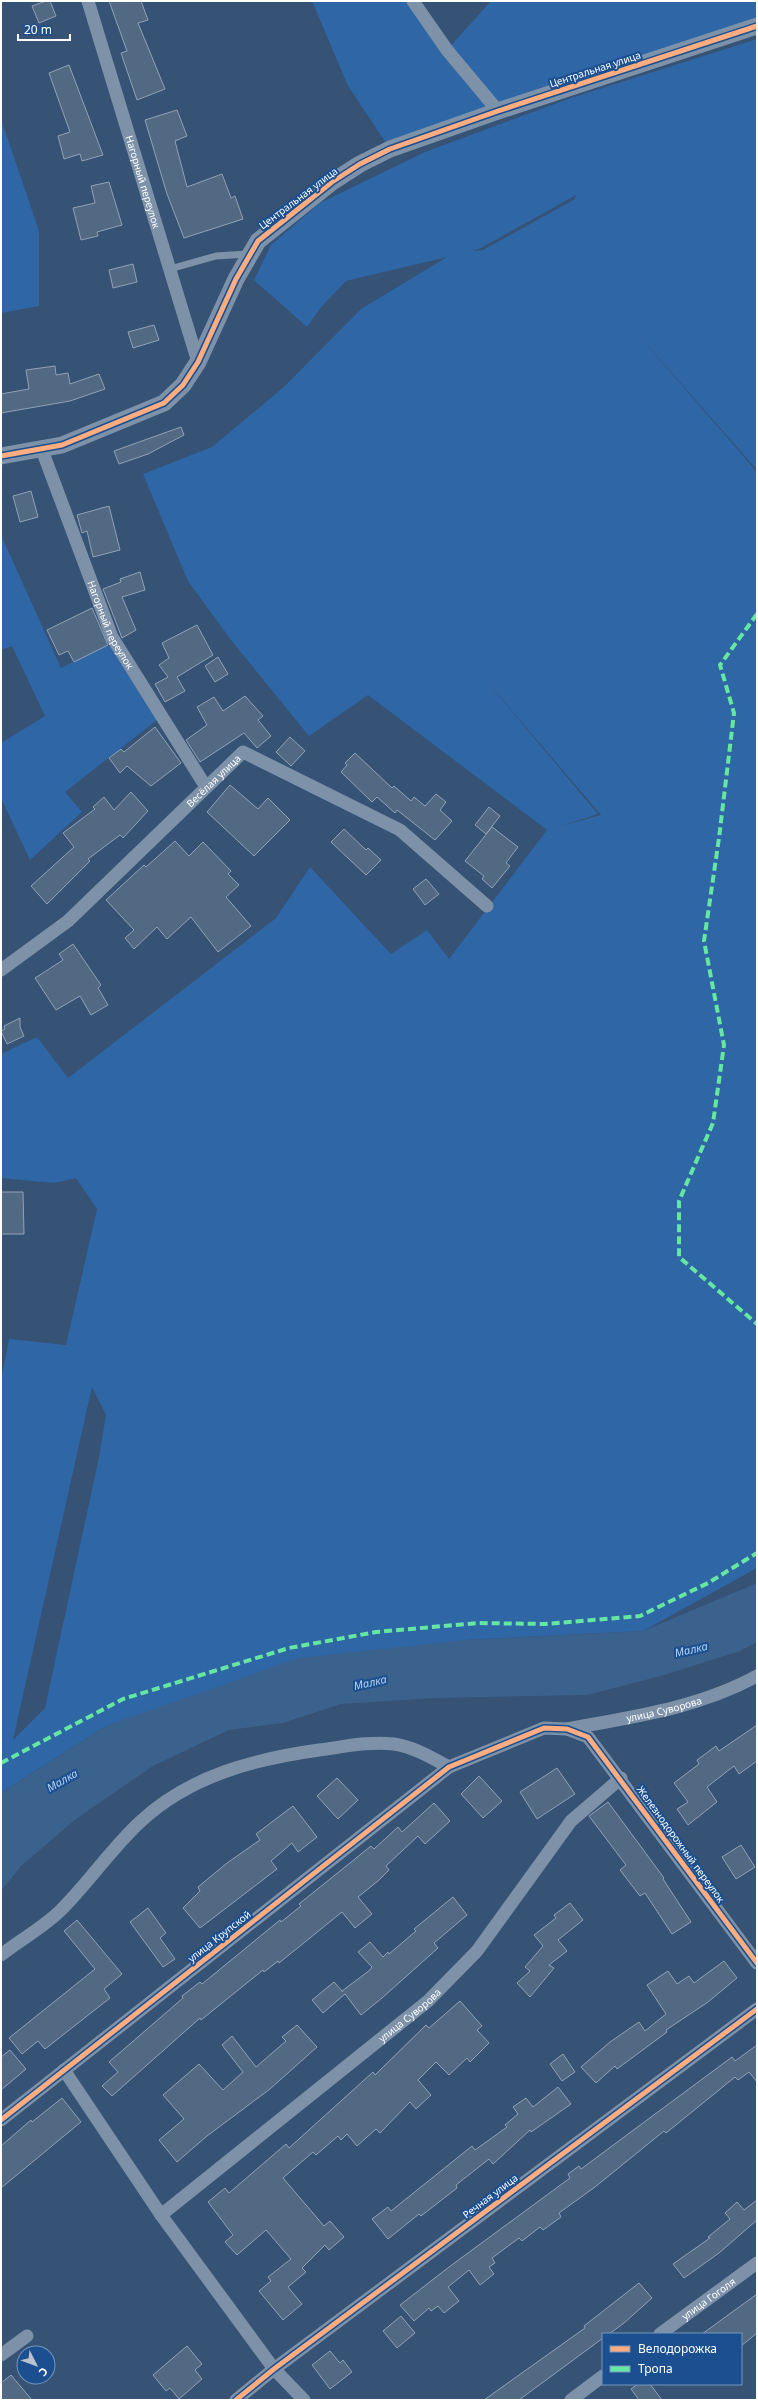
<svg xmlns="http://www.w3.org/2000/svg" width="758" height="2401" font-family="'Noto Sans',sans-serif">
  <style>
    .green { fill: #2f66a5; fill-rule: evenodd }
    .water { fill: #3b618d }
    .building { fill: #526984; stroke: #92a2b6 }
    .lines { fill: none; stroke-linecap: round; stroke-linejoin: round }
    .service { stroke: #7d92a8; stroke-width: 7 }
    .minor { stroke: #7d92a8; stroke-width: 13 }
    .tertiary { stroke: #7d92a8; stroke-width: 17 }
    .quiet { stroke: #66e7a1; stroke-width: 4; stroke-dasharray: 8 4; stroke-linecap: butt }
    .cycleway-casing { stroke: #1b4f8f; stroke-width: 8 }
    .cycleway { stroke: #ffac80; stroke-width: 5 }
    .labels { text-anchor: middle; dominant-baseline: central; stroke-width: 4; stroke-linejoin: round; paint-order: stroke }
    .street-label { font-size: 10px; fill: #fff; stroke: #1b4f8f }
    .water-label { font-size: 11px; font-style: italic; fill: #b5d3f5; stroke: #1b4f8f }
  </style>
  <rect width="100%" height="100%" fill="#365274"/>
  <!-- green -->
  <path class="green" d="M312 1H413L447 50 491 1H757V26L390 149 348 86Z
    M757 39V470L634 330 757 472V1568L643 1631 466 1640 106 1726 1 1793V1380L9 1339 66 1345 97 1209 76 1178 54 1183 1 1178V1054L37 1037 68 1078 276 918 310 867 391 954 427 930 449 959 547 830 368 695 309 736 231 640 188 581 143 474 212 447 285 386 361 309 447 257 346 281 322 306 307 327 254 280 271 245 320 203 425 152 568 99ZM576 195 575 199 483 250 472 251 481 248ZM483 677 601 815 561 826 598 814ZM92 1387 106 1415 99 1457 45 1708 13 1740Z
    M1 119 39 231V306L1 313Z
    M1 535 61 668 105 646 118 647 162 716 65 792 82 812 30 860 1 798V743L45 716 12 646 1 650Z"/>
  <!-- water -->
  <path class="water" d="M757 1583V1642L740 1651 661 1676 587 1695 435 1698 341 1704 283 1723 229 1730 153 1766 76 1819 21 1866 1 1891V1793L106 1726 299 1658 466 1640 643 1631Z"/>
  <!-- building -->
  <path class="building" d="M46 1H50L56 16 39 23 32 6Z
    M109 1H141L148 20 138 23 165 89 137 100 121 53 127 51Z
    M69 65 103 155 82 161 80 154 64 159 58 136 70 132 49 73Z
    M177 110 187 136 175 141 187 187 222 174 231 198 235 196 243 219 184 238 167 194 145 120Z
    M109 182 122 225 97 232 98 236 81 240 73 208 95 203 91 186Z
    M133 264 137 282 113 288 109 270Z
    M154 325 159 340 133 348 128 332Z
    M55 366 56 375 68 373 70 384 99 374 105 389 70 401 1 413V394L29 389 26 370Z
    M181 427 184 435 148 454 119 464 114 451Z
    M31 491 38 517 20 522 13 496Z
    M109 506 120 550 93 557 87 531 82 533 77 515Z
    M140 572 145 590 122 597 136 630 122 638 103 589 121 582 120 579Z
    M92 608 108 645 74 662 68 651 59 655 47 630Z
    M197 625 213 655 177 677 185 691 165 702 155 684 168 677 159 665 169 658 162 643Z
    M218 657 228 674 215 682 205 666Z
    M245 696 263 716 258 720 271 736 257 748 244 733 200 762 186 740 207 725 197 707 214 697 223 711Z
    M155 727 181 763 151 786 127 766 120 773 109 758 121 749 124 752Z
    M290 737 305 751 291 766 276 752Z
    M355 753 392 788 394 786 411 801 414 797 425 806 436 794 446 802 440 810 452 821 435 840 397 810 395 813 377 797 372 802 341 772 347 765 345 763Z
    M230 785 258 809 268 798 290 820 254 856 207 812Z
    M131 792 148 811 123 838 120 835 88 859 90 861 47 904 31 886 74 847 63 833 95 809 93 807 104 797 114 810Z
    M489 807 500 816 486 834 475 825Z
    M492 827 518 847 506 863 510 866 492 888 482 879 484 876 465 861Z
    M344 829 366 850 368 848 381 860 366 875 331 842Z
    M175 841 189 856 203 842 231 871 228 874 239 885 226 897 251 926 218 952 191 917 167 939 157 927 134 949 125 938 134 930 106 900 144 865 146 867Z
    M426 879 439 894 425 905 413 889Z
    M73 944 101 985 98 988 108 1005 91 1015 80 996 56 1010 35 978 63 960 59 954Z
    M20 1018V1027L24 1036 7 1044 1 1031 5 1029 4 1026Z
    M1 1192H23L24 1234H1Z
    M757 1725V1761L739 1774 734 1766 707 1787 717 1802 688 1825 677 1809 688 1802 674 1783 699 1764 697 1760 716 1746 719 1751Z
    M557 1768 575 1794 537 1819 520 1792Z
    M479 1776 502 1801 483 1818 461 1794Z
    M337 1778 358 1800 338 1819 317 1796Z
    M608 1802 664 1878 663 1879 691 1922 672 1934 645 1893 640 1896 620 1870 626 1865 589 1816Z
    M434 1803 450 1821 425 1844 418 1836 386 1866 389 1870 378 1881 358 1897 372 1914 355 1928 342 1912 279 1963 278 1961 264 1972 263 1970 201 2020 200 2018 112 2096 102 2086 118 2072 109 2062 183 1998 182 1996 200 1982 202 1984 280 1920 281 1922 301 1906 299 1904 371 1846 374 1849 398 1827 402 1832Z
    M293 1806 317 1837 298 1852 292 1843 271 1861 277 1869 200 1928 183 1908 200 1891 198 1887 227 1863 260 1840 256 1834Z
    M741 1845 755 1867 736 1879 722 1857Z
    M453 1897 467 1915 434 1943 438 1948 382 1998 361 2015 345 1994 323 2013 312 2000 334 1982 343 1992 342 1991 370 1970 372 1967 358 1952 370 1942 383 1957 388 1952 389 1954 416 1931 414 1929Z
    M570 1903 583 1920 558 1940 567 1951 549 1965 554 1968 530 1997 517 1983 530 1971 525 1967 543 1946 534 1935 556 1918 554 1915Z
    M148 1908 166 1933 160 1938 175 1959 163 1967 130 1922Z
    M77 1920 122 1974 104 1989 110 1998 45 2049 38 2041 22 2054 9 2038 95 1969 64 1931Z
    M724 1961 737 1978 708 2002 666 2030 667 2032 617 2069 615 2066 596 2083 581 2067 610 2042 639 2022 645 2031 666 2014 647 1985 668 1971 677 1984 689 1976 694 1983Z
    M460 2001 482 2026 477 2030 489 2043 470 2062 467 2058 449 2075 436 2062 418 2080 431 2095 416 2109 410 2102 380 2133 376 2129 357 2146 347 2134 341 2140 338 2136 316 2155 313 2152 283 2178 324 2226 330 2221 344 2237 329 2250 325 2245 302 2268 306 2272 288 2287 302 2304 283 2320 259 2291 271 2281 268 2277 291 2259 266 2230 237 2255 225 2242 233 2235 208 2202 225 2188 229 2193 286 2144 289 2148 373 2072 375 2075 426 2025 429 2028Z
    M297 2025 317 2047 270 2089 207 2136 177 2162 159 2140 184 2119 163 2095 199 2064 223 2090 243 2072 222 2045 232 2036 256 2067 286 2041 282 2037Z
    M757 2045V2082L749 2072 738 2080 735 2077 666 2133 664 2131 595 2187 559 2213 561 2217 543 2230 540 2227 522 2241 519 2238 492 2258 495 2263 489 2267 494 2274 480 2285 469 2270 448 2287 459 2301 444 2313 438 2306 431 2311 429 2308 414 2321 400 2305 449 2267 570 2178 568 2174 579 2166 581 2169 732 2057 735 2061Z
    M10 2050 26 2069 1 2090V2057Z
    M563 2054 575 2072 562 2081 550 2064Z
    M558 2087 571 2104 531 2132 530 2130 493 2164 489 2159 456 2185 457 2188 421 2216 419 2214 388 2239 372 2219 388 2207 391 2211 472 2146 475 2150 507 2127 505 2125 518 2114 513 2107 526 2098 533 2107Z
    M62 2098 81 2122 1 2188V2146L31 2120 32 2122Z
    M757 2200V2220L719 2253 684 2278 673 2264 710 2238 708 2237 730 2219 725 2213 737 2202 744 2210Z
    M639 2283 652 2298 624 2323 609 2334H603V2338L519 2400H484L585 2328 584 2326Z
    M757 2294V2333L741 2346V2334H702Z
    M401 2316 415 2333 397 2348 383 2331Z
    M187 2346 202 2364 195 2370 202 2379 179 2399 170 2388 166 2391 153 2375Z
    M330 2351 340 2363 343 2360 352 2372 330 2389 312 2365Z
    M11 2375 32 2400H1V2383Z
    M638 2384H650L662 2400H639L631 2389Z"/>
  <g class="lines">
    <!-- service -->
    <path class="service" d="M170 269 216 256 248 254"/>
    <!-- minor -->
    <g class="minor">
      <path id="s1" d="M88 1 198 362"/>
      <path d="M413 1 447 50 498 111"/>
      <path id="s2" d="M42 450 112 637 206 787"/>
      <path id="s3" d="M1 970 68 921 243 752 400 830 487 906"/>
      <path id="s4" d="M567 1729C632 1717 699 1708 757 1676"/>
      <path d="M1 1955C20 1940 44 1927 61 1910 89 1882 111 1849 140 1822 189 1776 254 1759 319 1750 343 1747 369 1741 394 1744 414 1747 432 1758 449 1767"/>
      <path d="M64 2070 161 2215 274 2369 304 2400"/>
      <path d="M1 2120 449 1767 544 1728 567 1729 588 1737 757 1963"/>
      <path id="s5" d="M161 2215 428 2001 477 1951 571 1821 621 1778"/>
      <path id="s6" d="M660 2334 757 2263"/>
      <path d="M1 2355 27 2336"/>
      <path d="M236 2400 274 2369 757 2009"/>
      <path d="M571 2400 603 2376"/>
    </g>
    <!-- tertiary -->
    <path class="tertiary" d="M1 456 62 445 164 403 183 385 198 362 236 279 258 241 332 182 360 164 390 149 498 111 757 26"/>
    <!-- quiet -->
    <path class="quiet" d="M757 614 720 665 734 713 719 838 704 941 724 1045 713 1123 679 1201V1257L757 1324
      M1 1763 123 1699 289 1648 376 1632 478 1623 545 1624 640 1616 708 1583 757 1553"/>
    <!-- cycleway casing -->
    <g class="cycleway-casing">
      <path id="cycleway" d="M1 456 62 445 164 403 183 385 198 362 236 279 258 241 332 182 360 164 390 149 498 111 757 26
        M1 2120 449 1767 544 1728 567 1729 588 1737 757 1963
        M236 2400 274 2369 757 2009"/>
    </g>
    <!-- cycleway -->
    <use href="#cycleway" class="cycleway"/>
  </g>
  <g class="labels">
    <!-- street labels -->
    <g class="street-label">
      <text transform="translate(595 69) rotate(-18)">Центральная улица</text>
      <text stroke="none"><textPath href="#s1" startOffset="189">Нагорный переулок</textPath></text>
      <text transform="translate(298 198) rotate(-37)">Центральная улица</text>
      <text stroke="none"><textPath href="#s2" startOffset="188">Нагорный переулок</textPath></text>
      <text stroke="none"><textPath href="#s3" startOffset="285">Весёлая улица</textPath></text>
      <text stroke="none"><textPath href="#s4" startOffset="99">улица Суворова</textPath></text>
      <text transform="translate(681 1844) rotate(54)">Железнодорожный переулок</text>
      <text transform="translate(219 1936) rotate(-38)">улица Крупской</text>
      <text stroke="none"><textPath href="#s5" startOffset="319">улица Суворова</textPath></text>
      <text transform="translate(490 2196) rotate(-37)">Речная улица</text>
      <text stroke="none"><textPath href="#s6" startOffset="60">улица Гоголя</textPath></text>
    </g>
    <!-- water labels -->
    <g class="water-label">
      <text transform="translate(691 1649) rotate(-13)">Малка</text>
      <text transform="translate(370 1682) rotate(-13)">Малка</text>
      <text transform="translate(62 1780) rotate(-30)">Малка</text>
    </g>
  </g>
  <!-- border -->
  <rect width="758" height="2401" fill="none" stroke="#ffffff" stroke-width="4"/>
  <!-- legend -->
  <rect x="602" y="2333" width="140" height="52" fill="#1b4f8f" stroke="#7695bc"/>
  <rect x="610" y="2346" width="20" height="6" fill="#ffac80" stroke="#7695bc"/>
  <text x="638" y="2353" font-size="12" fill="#ffffff">Велодорожка</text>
  <rect x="610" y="2366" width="20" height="6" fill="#66e7a1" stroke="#7695bc"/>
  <text x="638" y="2373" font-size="12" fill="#ffffff">Тропа</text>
  <!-- north arrow -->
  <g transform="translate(36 2365) rotate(132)"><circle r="19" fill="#1b4f8f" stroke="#7695bc"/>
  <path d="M0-3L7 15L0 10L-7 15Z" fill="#b9c2ce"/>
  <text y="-6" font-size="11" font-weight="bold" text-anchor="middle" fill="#ffffff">С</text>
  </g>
  <!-- scale -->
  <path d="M18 34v6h52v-6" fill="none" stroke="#ffffff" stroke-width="2"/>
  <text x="24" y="34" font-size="12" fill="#ffffff" stroke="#1b4f8f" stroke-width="3" paint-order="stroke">20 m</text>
</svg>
